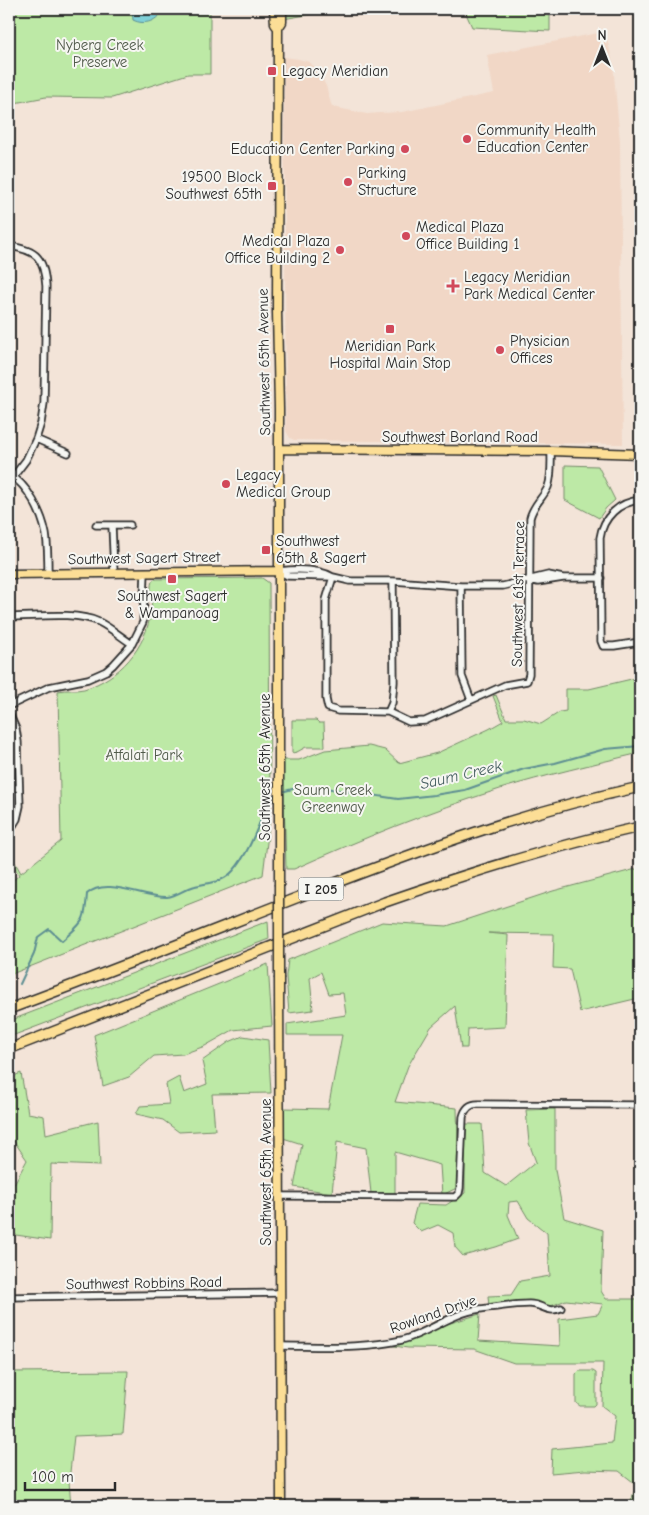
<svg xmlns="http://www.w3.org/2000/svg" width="649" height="1515" font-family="'Comic Neue',sans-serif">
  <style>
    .built { fill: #f1d7c6 }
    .green { fill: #bde9a6; stroke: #748a68 }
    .water { fill: #7fd0d7; stroke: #5d8e92 }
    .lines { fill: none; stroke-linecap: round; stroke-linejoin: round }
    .stream { stroke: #5d8e92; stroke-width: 2 }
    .minor-casing { stroke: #2b2b2b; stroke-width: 9 }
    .major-casing { stroke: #2b2b2b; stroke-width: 11 }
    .highway-casing { stroke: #2b2b2b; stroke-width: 12 }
    .minor { stroke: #f6f6f2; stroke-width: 5.5 }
    .major { stroke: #fcde96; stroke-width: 8 }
    .highway { stroke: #fcde96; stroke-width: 9 }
    .major-bridge-casing { stroke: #2b2b2b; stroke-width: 11; stroke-linecap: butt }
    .major-bridge { stroke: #fcde96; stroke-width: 8 }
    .poi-dot { fill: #d1495b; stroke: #f6f6f2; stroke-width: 2 }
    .labels { text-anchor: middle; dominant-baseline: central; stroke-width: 4; stroke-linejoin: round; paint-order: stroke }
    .shield { fill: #f6f6f2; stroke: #686867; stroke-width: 1 }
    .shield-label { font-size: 14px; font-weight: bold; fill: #2b2b2b }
    .park-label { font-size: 15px; fill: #505a4a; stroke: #f6f6f2 }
    .poi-label { font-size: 15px; fill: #2b2b2b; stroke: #f6f6f2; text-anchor: start }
    .street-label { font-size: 15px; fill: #2b2b2b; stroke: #f6f6f2 }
    .water-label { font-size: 16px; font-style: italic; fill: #445d5f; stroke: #f6f6f2 }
  </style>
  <rect width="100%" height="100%" fill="#f3e4d8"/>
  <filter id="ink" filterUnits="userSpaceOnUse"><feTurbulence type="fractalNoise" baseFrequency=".02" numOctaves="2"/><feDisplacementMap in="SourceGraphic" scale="10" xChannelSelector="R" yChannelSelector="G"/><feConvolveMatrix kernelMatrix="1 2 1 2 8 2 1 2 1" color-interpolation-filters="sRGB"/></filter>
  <g filter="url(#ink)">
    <!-- built -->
    <path class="built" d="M598 33 607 38 613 64 620 141 623 444 294 440 290 438 286 431 284 57 299 59 309 62 317 69 326 86 331 104 333 107 367 114 380 113 402 112 494 93 487 55Z"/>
    <!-- green -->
    <path class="green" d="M9 9H210V74H188L112 98 46 97 9 104Z
      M283 9H341L283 19Z
      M464 9H550V31L472 27Z
      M565 465 598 466 615 500 606 508 599 518 565 500Z
      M262 578 269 583 270 818 263 875 9 975V884L19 875 9 858V852L21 873 61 841 58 691C67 689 75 691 84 689 120 678 146 648 151 611 153 601 149 590 152 581L155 579Z
      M640 677V753C593 764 546 775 500 789 430 811 361 839 294 869H286L283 760H299L325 750 369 746 385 750 399 763 437 753 489 729 503 721 493 696 496 695 506 719H524L541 724 560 712 566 711V689H589Z
      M292 720H316L319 723H324L325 747H306L297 752 292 753Z
      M640 868V1004L639 998 580 1012 570 969 553 968 554 934 488 933 508 935 505 1027 468 1029 467 1048H461L455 1006 431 1027 408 1066 395 1102 457 1108 459 1187 442 1195 440 1165 395 1152V1193H371L366 1148 337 1142 332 1193 294 1187 302 1144 283 1138 284 1108 328 1109 342 1035H287V1024L346 1015 343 993 329 994 321 972 310 978 313 1010 289 1013 286 976 288 960 382 922 447 926 553 891Z
      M268 921 269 939 9 1037V1021Z
      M268 964 272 1026 233 1030 205 1046 183 1054 154 1056 129 1077 103 1086 94 1035Z
      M243 1036 268 1040 271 1093 212 1094 215 1130 179 1132 163 1120 136 1114 140 1106 169 1104 166 1084 179 1077 184 1093 207 1084 202 1061 229 1042Z
      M21 1073 28 1113 44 1116 46 1134 98 1121 100 1166 51 1164 50 1240 9 1234V1186L14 1184 27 1160 9 1134V1078Z
      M555 1109V1170L564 1218 603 1230 601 1291 606 1299H637L640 1269V1506L629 1505 637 1485 619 1471 585 1470 551 1473 552 1449 612 1443 615 1416 602 1406 603 1363H514L474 1349 408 1348 387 1345 418 1337 447 1324 480 1314 478 1341 560 1346 559 1319 598 1314 603 1304 566 1300 551 1306 531 1302 489 1306 488 1296 511 1295 520 1281 550 1276 547 1233 528 1218 518 1201 509 1202 508 1215 518 1239 496 1247 463 1256 455 1247 453 1233 438 1225 421 1232 412 1223 417 1204 446 1205 465 1193V1124H482L485 1173 506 1186 536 1162 529 1143 526 1110Z
      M128 1371 123 1434 74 1436 69 1481 71 1506H9V1372Z
      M579 1371H593L596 1373V1404L594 1406H580L576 1403V1374Z"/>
    <!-- water -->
    <path class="water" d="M132 9H163C158 21 145 26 133 20Z"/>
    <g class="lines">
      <!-- stream -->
      <path class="stream" d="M285 791 300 787 325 788 398 799 434 795 465 790 524 769 555 763 605 749 640 746
        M20 984 34 954 38 937 49 929 62 941C83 921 85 924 87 894 106 876 144 898 167 897 177 896 186 888 195 886 211 882 222 883 233 871 250 852 259 823 269 800L274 795"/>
      <!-- minor casing -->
      <g class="minor-casing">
        <path id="minor" d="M9 246C37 250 44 258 46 286L44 403 41 423 36 439 26 460 13 477
          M36 439 68 453
          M9 474C28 485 42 513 46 534 48 547 48 560 48 573
          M640 500C619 502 603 517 600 538L601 641 603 646H614L640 642
          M96 525H130
          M112 526 114 572
          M279 571 288 576 333 577 350 581H393L461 586H503L548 575 563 578
          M279 571C296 569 318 568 333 577
          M333 577 326 600V699L328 708 338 711 388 712 409 722 425 721 505 685 527 681 529 674 530 518C533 505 543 498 548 487 552 476 551 463 551 451
          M529 580 538 582 563 578H601
          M461 586 462 676 471 700
          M9 617C35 617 75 611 99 622 111 628 121 637 132 644
          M9 706 49 687 88 679 106 671 113 665 132 644 143 622 145 572
          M388 712 392 703 394 682 393 581
          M9 713 16 729 18 742 20 806 17 819 9 832
          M9 788H19
          M280 1196 455 1197 459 1193 460 1188 463 1117C465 1109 469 1104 478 1104L640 1105
          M9 1297 280 1293
          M280 1346C321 1346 362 1349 402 1340 429 1333 451 1313 480 1309 495 1307 513 1304 529 1304 543 1304 547 1314 561 1308"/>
      </g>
      <!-- major casing -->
      <g class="major-casing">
        <path id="major" d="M274 9 275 24 278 28 277 311 279 409V884
          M278 28 282 22V9
          M279 449 551 451 640 454
          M9 574 279 571
          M279 979 281 1506"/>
      </g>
      <!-- highway casing -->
      <g class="highway-casing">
        <path id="highway" d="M9 1009C109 972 209 932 309 893 418 851 526 811 640 787
          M9 1049 385 902C469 873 553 846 640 827"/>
      </g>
      <!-- minor -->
      <use href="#minor" class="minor"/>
      <!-- major -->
      <use href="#major" class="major"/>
      <!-- highway -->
      <use href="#highway" class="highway"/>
      <!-- major-bridge casing -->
      <g class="major-bridge-casing">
        <path id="major-bridge" d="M279 884V979"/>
      </g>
      <!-- major-bridge -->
      <use href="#major-bridge" class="major-bridge"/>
    </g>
  </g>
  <!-- markers -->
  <g class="poi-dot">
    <rect x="267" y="66" width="10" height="10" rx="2.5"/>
    <circle cx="467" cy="139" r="5"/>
    <circle cx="405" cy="149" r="5"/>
    <circle cx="348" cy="182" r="5"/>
    <rect x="267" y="181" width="10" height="10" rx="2.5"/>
    <circle cx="406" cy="236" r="5"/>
    <circle cx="340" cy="250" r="5"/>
    <path d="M450.5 278.5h5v5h5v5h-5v5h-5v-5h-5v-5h5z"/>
    <rect x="385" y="324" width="10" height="10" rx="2.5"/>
    <circle cx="500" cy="350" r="5"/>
    <circle cx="226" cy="484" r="5"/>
    <rect x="261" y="545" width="10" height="10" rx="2.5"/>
    <rect x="167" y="574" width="10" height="10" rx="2.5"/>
  </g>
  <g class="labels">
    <!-- shield labels -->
    <rect class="shield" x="298.5" y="877.5" width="45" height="23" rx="4"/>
    <g class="shield-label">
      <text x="321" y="889">I 205</text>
    </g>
    <!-- park labels -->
    <g class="park-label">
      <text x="100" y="45">Nyberg Creek<tspan x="100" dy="17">Preserve</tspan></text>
      <text x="144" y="755">Atfalati Park</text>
      <text x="333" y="790">Saum Creek<tspan x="333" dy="17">Greenway</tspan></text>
    </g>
    <!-- poi labels -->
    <g class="poi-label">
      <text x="282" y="71">Legacy Meridian</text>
      <text x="477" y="130">Community Health<tspan x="477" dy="17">Education Center</tspan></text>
      <text x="395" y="149" text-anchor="end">Education Center Parking</text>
      <text x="358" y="173">Parking<tspan x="358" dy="17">Structure</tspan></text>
      <text x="262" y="177" text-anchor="end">19500 Block<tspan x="262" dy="17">Southwest 65th</tspan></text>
      <text x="416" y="227">Medical Plaza<tspan x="416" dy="17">Office Building 1</tspan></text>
      <text x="330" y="241" text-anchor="end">Medical Plaza<tspan x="330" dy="17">Office Building 2</tspan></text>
      <text x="464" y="277">Legacy Meridian<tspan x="464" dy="17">Park Medical Center</tspan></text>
      <text x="510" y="341">Physician<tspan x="510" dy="17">Offices</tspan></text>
      <text x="390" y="346" text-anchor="middle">Meridian Park<tspan x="390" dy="17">Hospital Main Stop</tspan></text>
      <text x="236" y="475">Legacy<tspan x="236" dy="17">Medical Group</tspan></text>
      <text x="276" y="541">Southwest<tspan x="276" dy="17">65th &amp; Sagert</tspan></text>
      <text x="172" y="596" text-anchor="middle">Southwest Sagert<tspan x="172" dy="17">&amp; Wampanoag</tspan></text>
    </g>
    <!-- street labels -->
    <g class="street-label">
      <text transform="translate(264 362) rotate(-91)">Southwest 65th Avenue</text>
      <text x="460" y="437">Southwest Borland Road</text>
      <text transform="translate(144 558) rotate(-1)">Southwest Sagert Street</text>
      <text transform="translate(518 594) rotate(-89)">Southwest 61st Terrace</text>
      <text transform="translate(265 767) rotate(-90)">Southwest 65th Avenue</text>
      <text transform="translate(266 1172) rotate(-90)">Southwest 65th Avenue</text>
      <text transform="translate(144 1283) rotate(-1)">Southwest Robbins Road</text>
      <text transform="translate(433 1314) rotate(-19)">Rowland Drive</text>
    </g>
    <!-- water labels -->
    <g class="water-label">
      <text transform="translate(461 775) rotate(-13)">Saum Creek</text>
    </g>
  </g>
  <!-- margin -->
  <rect width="649" height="1515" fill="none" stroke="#f6f6f2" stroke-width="30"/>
  <rect x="15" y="15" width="619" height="1485" fill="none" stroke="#2b2b2b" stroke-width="2" filter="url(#ink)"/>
  <!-- north arrow -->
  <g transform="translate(602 48)" stroke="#f6f6f2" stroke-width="4" paint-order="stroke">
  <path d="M0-4L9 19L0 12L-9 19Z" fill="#2b2b2b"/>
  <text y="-8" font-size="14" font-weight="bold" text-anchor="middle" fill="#2b2b2b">N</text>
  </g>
  <!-- scale -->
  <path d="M25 1482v8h90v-8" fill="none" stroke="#2b2b2b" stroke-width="2.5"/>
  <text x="32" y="1482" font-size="15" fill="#2b2b2b" stroke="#f6f6f2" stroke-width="4" paint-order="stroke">100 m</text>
</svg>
